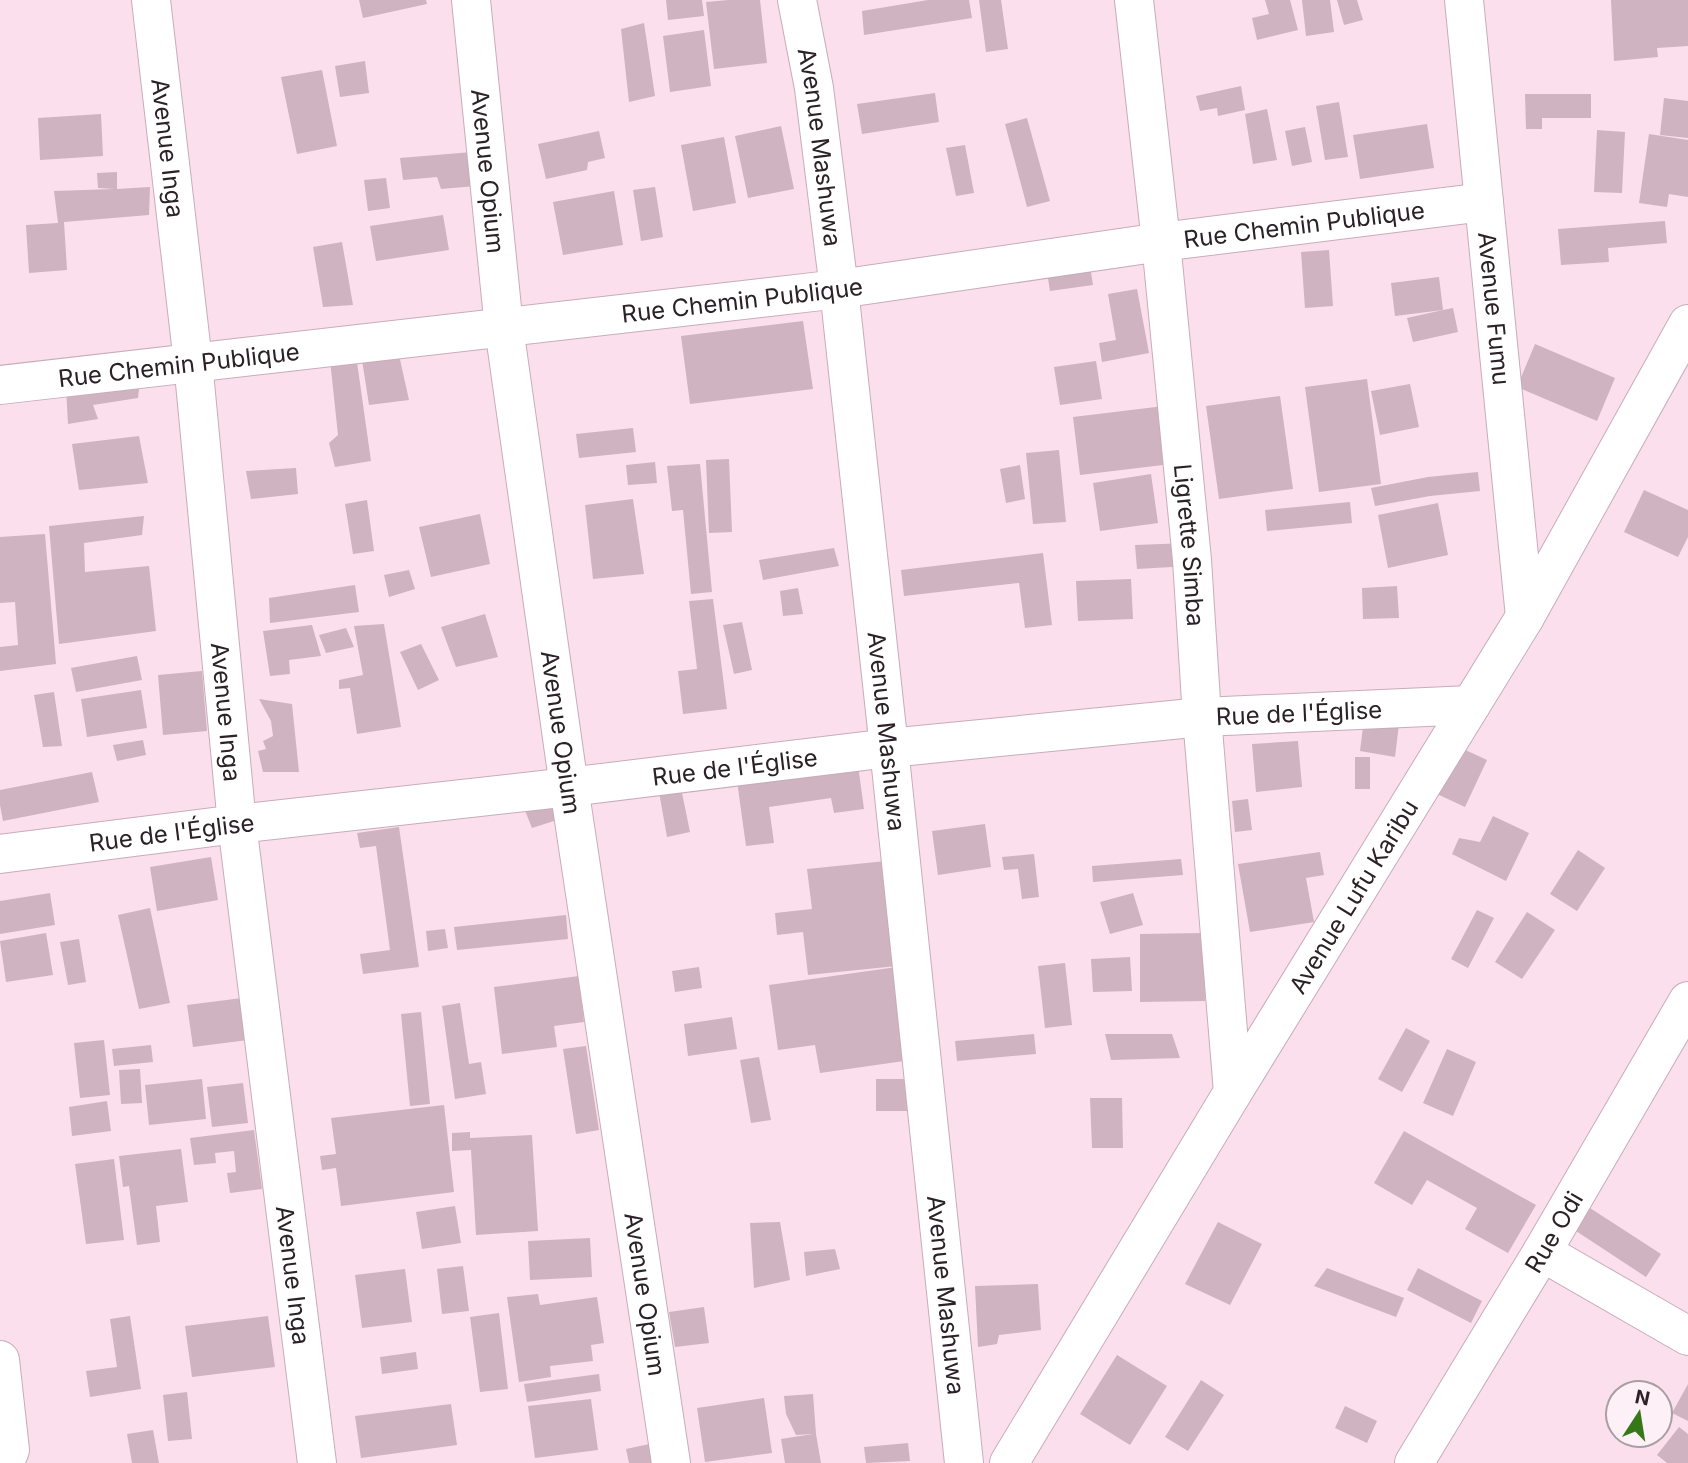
<svg xmlns="http://www.w3.org/2000/svg" width="1688" height="1463" font-family="Inter,sans-serif">
  <style>
    .building { fill: #cfb3c0 }
    .lines { fill: none; stroke-linecap: round; stroke-linejoin: round }
    .minor-casing { stroke: #c8acb9; stroke-width: 40 }
    .minor { stroke: #fff; stroke-width: 38 }
    .labels { text-anchor: middle; dominant-baseline: central; stroke-width: 5; stroke-linejoin: round; paint-order: stroke }
    .street-label { font-size: 24px; fill: #2b2126; stroke: #fdf1f7 }
  </style>
  <rect width="100%" height="100%" fill="#fcdfec"/>
  <!-- building -->
  <path class="building" d="M359 0H426L427 4 363 18Z
    M666 0H702L704 16 668 20Z
    M728 0H760L767 63 714 69 706 2Z
    M928 0H969L972 18 864 35 862 11Z
    M979 0H1001L1008 49 986 52Z
    M1265 0H1290L1298 30 1257 40 1252 18 1269 14Z
    M1302 0H1330L1334 32 1306 36Z
    M1337 0H1357L1363 20 1344 25Z
    M1611 0H1688V46L1657 48 1658 57 1614 61Z
    M644 23 655 96 629 102 621 29Z
    M704 30 711 86 670 92 663 36Z
    M365 61 369 93 340 97 335 66Z
    M322 70 337 146 297 154 281 77Z
    M1241 86 1245 110 1218 116 1217 108 1200 111 1196 96Z
    M935 93 939 122 862 134 857 104Z
    M1525 94H1591V118H1542V129H1526Z
    M1664 98 1688 101V138L1660 135Z
    M1339 102 1348 157 1325 160 1316 106Z
    M1267 109 1277 160 1253 164 1245 114Z
    M101 114 103 156 40 160 38 118Z
    M1027 118 1050 201 1027 207 1005 124Z
    M1427 124 1434 168 1360 179 1353 135Z
    M781 126 794 189 748 198 735 136Z
    M1305 127 1312 162 1292 166 1285 131Z
    M1597 130 1625 132 1622 193 1594 192Z
    M599 131 605 158 588 162 587 170 546 179 538 144Z
    M1649 134 1688 140V197L1669 194 1667 207 1639 203Z
    M724 137 736 203 693 211 681 145Z
    M965 145 974 193 956 196 946 148Z
    M472 152 476 186 441 189 437 177 403 180 400 158Z
    M117 172V189L150 187 149 215 64 222 67 270 29 273 26 225 58 223 54 191 114 189 98 188 97 173Z
    M386 178 390 208 368 211 364 180Z
    M655 187 663 237 641 241 633 190Z
    M614 191 623 245 563 255 553 202Z
    M443 215 449 250 376 261 370 226Z
    M1665 221 1667 243 1608 248 1609 262 1561 265 1558 229Z
    M342 242 353 305 323 307 313 247Z
    M1329 250 1333 306 1305 308 1301 252Z
    M1089 260 1093 285 1050 291 1046 266Z
    M1439 277 1443 310 1453 308 1458 332 1413 342 1407 318 1443 310 1395 316 1391 283Z
    M1137 289 1149 353 1102 362 1099 343 1116 340 1108 294Z
    M803 321 813 389 690 404 681 336Z
    M1535 344 1615 378 1597 421 1517 387Z
    M356 355 371 461 335 467 329 443 338 435 330 360Z
    M399 355 409 400 369 405 362 360Z
    M1096 361 1102 399 1060 405 1054 367Z
    M1367 379 1381 484 1319 492 1305 387Z
    M140 381 138 398 93 405 98 419 68 424 66 388Z
    M1410 384 1419 427 1380 435 1371 391Z
    M1280 396 1293 489 1219 499 1206 406Z
    M1164 406 1171 464 1080 475 1073 417Z
    M633 428 636 452 579 458 576 434Z
    M139 436 148 483 79 490 72 444Z
    M1059 450 1066 522 1033 524 1026 453Z
    M729 459 732 532 709 533 706 460Z
    M655 462 657 483 628 485 626 465Z
    M700 464 712 592 691 594 683 510 672 511 667 466Z
    M1020 465 1025 499 1006 503 1000 469Z
    M296 468 298 494 251 499 246 471Z
    M1478 472 1480 491 1430 496 1375 506 1371 488 1428 477Z
    M1151 474 1158 523 1100 531 1093 483Z
    M1644 490 1688 510V537L1678 557 1624 532Z
    M633 499 644 574 593 579 585 505Z
    M367 500 374 551 353 554 345 504Z
    M1350 502 1352 523 1267 531 1265 510Z
    M1438 503 1448 555 1388 568 1378 515Z
    M480 514 490 564 431 577 419 527Z
    M144 516 142 535 84 543 85 572 149 566 156 631 59 644 49 526Z
    M45 534 56 664 0 671V647L18 645 15 602 0 603V537Z
    M1188 543 1189 566 1137 569 1135 545Z
    M834 548 839 566 763 580 759 560Z
    M1043 553 1052 625 1025 628 1019 583 904 596 901 570Z
    M409 570 415 589 389 597 384 575Z
    M1131 579 1133 619 1078 621 1076 581Z
    M355 585 359 612 270 623 269 598Z
    M1397 586 1399 618 1363 619 1362 588Z
    M798 588 803 614 783 616 780 591Z
    M713 599 727 709 683 714 678 671 697 669 689 601Z
    M485 614 498 657 456 667 441 627Z
    M742 622 752 670 734 674 723 625Z
    M384 624 401 727 357 734 350 688 339 689V680L363 675 354 626Z
    M312 625 321 656 289 660 290 674 270 676 263 631Z
    M346 628 354 647 326 653 319 635Z
    M421 644 439 680 418 690 400 652Z
    M137 656 142 680 76 692 71 668Z
    M202 671 207 731 163 735 158 675Z
    M141 690 147 728 87 737 81 699Z
    M54 692 62 746 43 747 34 695Z
    M259 699 292 704 299 772H263L258 751 266 749 263 741 273 736 271 721Z
    M1364 719 1399 724 1395 757 1360 751Z
    M143 740 146 755 117 761 113 745Z
    M1298 741 1302 787 1256 792 1252 744Z
    M1459 747 1487 760 1465 807 1437 794Z
    M1355 757H1370V789H1355Z
    M858 765 864 809 834 813 831 798 769 807 774 843 746 846 737 781Z
    M92 772 99 802 3 821 0 805V790Z
    M681 788 690 832 667 837 659 792Z
    M550 799 557 820 532 828 524 808Z
    M1248 799 1252 830 1235 832 1232 801Z
    M1493 816 1529 833 1506 881 1452 854 1459 838 1480 842Z
    M985 824 991 867 938 875 932 831Z
    M399 827 419 967 363 974 360 954 390 950 376 846 360 848 357 833Z
    M1578 850 1605 868 1577 911 1550 894Z
    M1320 852 1324 875 1306 878 1314 922 1250 932 1238 864Z
    M1034 854 1039 897 1022 899 1018 869 1004 870 1002 857Z
    M211 857 218 900 157 911 150 867Z
    M1181 859 1183 875 1093 882 1092 866Z
    M886 861 897 966 808 975 803 932 777 935 775 913 812 909 807 869Z
    M50 893 55 925 0 934V901Z
    M1133 893 1143 925 1110 934 1100 902Z
    M150 908 170 1003 139 1009 118 915Z
    M1477 910 1494 918 1468 968 1451 959Z
    M1527 912 1555 930 1522 979 1495 962Z
    M566 915 568 939 457 950 454 927Z
    M445 929 448 948 428 951 426 931Z
    M46 933 53 975 6 982 0 941Z
    M1204 933 1205 1001 1140 1002V934Z
    M79 939 86 982 68 985 60 942Z
    M1130 957 1132 991 1093 992 1091 959Z
    M1065 963 1072 1025 1045 1028 1038 966Z
    M904 966 918 1059 820 1073 815 1045 778 1050 769 985Z
    M699 967 702 988 675 992 672 971Z
    M579 976 584 1022 554 1026 557 1047 502 1054 494 987Z
    M242 998 248 1040 193 1047 187 1005Z
    M460 1003 469 1064 481 1062 486 1094 455 1099 442 1006Z
    M421 1012 430 1104 410 1106 401 1014Z
    M732 1017 737 1049 688 1056 684 1024Z
    M1406 1028 1430 1041 1402 1092 1378 1079Z
    M1034 1034 1036 1054 957 1061 955 1041Z
    M1105 1034H1172L1180 1058 1111 1060Z
    M104 1040 110 1095 80 1098 74 1043Z
    M151 1045 153 1062 114 1066 112 1049Z
    M586 1046 599 1130 576 1134 563 1049Z
    M1447 1049 1476 1062 1453 1116 1423 1103Z
    M759 1057 771 1120 751 1123 740 1060Z
    M140 1069 142 1103 121 1104 119 1070Z
    M202 1079 206 1119 149 1125 145 1085Z
    M876 1079H906L907 1111H876Z
    M243 1083 248 1123 212 1127 207 1087Z
    M1090 1098H1122L1123 1148H1092Z
    M107 1101 111 1131 72 1136 69 1107Z
    M444 1105 454 1192 341 1206 336 1168 322 1170 320 1156 336 1154 331 1118Z
    M254 1130 262 1189 230 1193 227 1173 236 1172 234 1151 215 1153 216 1163 194 1165 190 1138Z
    M1404 1131 1536 1205 1508 1253 1465 1229 1477 1208 1427 1180 1412 1205 1374 1183Z
    M470 1132V1138L532 1135 538 1231 476 1235 471 1150 452 1151V1133Z
    M181 1149 188 1202 156 1206 160 1242 137 1245 129 1186 123 1187 119 1156Z
    M114 1159 124 1240 86 1244 75 1164Z
    M455 1206 461 1243 422 1249 416 1212Z
    M1590 1208 1661 1254 1646 1277 1576 1231Z
    M780 1222 790 1280 754 1288 750 1223Z
    M1218 1222 1262 1244 1230 1305 1185 1284Z
    M590 1238 592 1277 530 1280 528 1241Z
    M835 1249 840 1269 806 1276 804 1252Z
    M463 1266 469 1311 442 1314 437 1269Z
    M1327 1268 1404 1298 1396 1317 1314 1286Z
    M1418 1268 1482 1301 1471 1323 1407 1290Z
    M405 1269 412 1322 362 1328 355 1275Z
    M1038 1284 1041 1330 999 1335 997 1344 978 1347 975 1286Z
    M538 1294 540 1305 597 1297 604 1343 591 1345 593 1361 550 1366 551 1377 519 1382 507 1297Z
    M704 1307 709 1343 675 1347 669 1312Z
    M499 1313 508 1389 480 1392 470 1317Z
    M130 1316 141 1389 90 1397 86 1371 117 1367 110 1319Z
    M268 1316 275 1367 192 1377 185 1326Z
    M416 1352 418 1369 382 1374 380 1357Z
    M1117 1355 1167 1386 1130 1445 1080 1414Z
    M599 1374 601 1391 527 1402 524 1384Z
    M1201 1380 1224 1395 1188 1451 1165 1437Z
    M1688 1384V1421L1672 1413Z
    M187 1392 192 1439 168 1441 163 1395Z
    M813 1394 816 1434 821 1463H785L781 1439 813 1434 796 1435 786 1414 784 1396Z
    M764 1398 772 1453 705 1462 697 1408Z
    M591 1399 598 1450 535 1458 528 1406Z
    M451 1404 457 1445 361 1458 355 1416Z
    M1345 1406 1377 1421 1367 1443 1335 1428Z
    M1679 1427 1688 1434V1463H1667L1657 1455Z
    M153 1430 159 1463H132L127 1434Z
    M654 1443 658 1463H629L626 1449Z
    M908 1443 910 1461 866 1463 864 1447Z"/>
  <g class="lines">
    <!-- minor casing -->
    <g class="minor-casing">
      <g id="minor">
        <path id="s1" d="M151 0 193 362 237 824 317 1463"/>
        <path id="s2" d="M471 0 504 328 569 787 671 1463"/>
        <path id="s3" d="M797 0 814 88 839 289 889 748 964 1463"/>
        <path id="s4" d="M1134 0 1161 242 1192 560 1202 717 1233 1092"/>
        <path id="s5" d="M1464 0 1525 617"/>
        <path id="s6" d="M0 385 839 289 1161 242 1484 202"/>
        <path id="s7" d="M0 854 237 824 569 787 889 748 1202 717 1471 705"/>
        <path d="M1542 1252 1688 1336"/>
        <path d="M0 1360 10 1450 4 1463"/>
        <path id="s8" d="M1009 1463 1233 1092 1525 617 1688 324"/>
        <path id="s9" d="M1414 1463 1542 1252 1688 1001"/>
      </g>
    </g>
    <!-- minor -->
    <use href="#minor" class="minor"/>
  </g>
  <g class="labels">
    <!-- street labels -->
    <g class="street-label">
      <text stroke="none"><textPath href="#s1" startOffset="149">Avenue Inga</textPath></text>
      <text stroke="none"><textPath href="#s3" startOffset="149">Avenue Mashuwa</textPath></text>
      <text stroke="none"><textPath href="#s2" startOffset="172">Avenue Opium</textPath></text>
      <text stroke="none"><textPath href="#s6" startOffset="1314">Rue Chemin Publique</textPath></text>
      <text stroke="none"><textPath href="#s6" startOffset="747">Rue Chemin Publique</textPath></text>
      <text stroke="none"><textPath href="#s5" startOffset="310">Avenue Fumu</textPath></text>
      <text stroke="none"><textPath href="#s6" startOffset="180">Rue Chemin Publique</textPath></text>
      <text stroke="none"><textPath href="#s4" startOffset="548">Ligrette Simba</textPath></text>
      <text stroke="none"><textPath href="#s1" startOffset="716">Avenue Inga</textPath></text>
      <text stroke="none"><textPath href="#s7" startOffset="1307">Rue de l'Église</textPath></text>
      <text stroke="none"><textPath href="#s3" startOffset="737">Avenue Mashuwa</textPath></text>
      <text stroke="none"><textPath href="#s2" startOffset="738">Avenue Opium</textPath></text>
      <text stroke="none"><textPath href="#s7" startOffset="740">Rue de l'Église</textPath></text>
      <text stroke="none"><textPath href="#s7" startOffset="173">Rue de l'Église</textPath></text>
      <text stroke="none"><textPath href="#s8" startOffset="663">Avenue Lufu Karibu</textPath></text>
      <text stroke="none"><textPath href="#s9" startOffset="270">Rue Odi</textPath></text>
      <text stroke="none"><textPath href="#s1" startOffset="1283">Avenue Inga</textPath></text>
      <text stroke="none"><textPath href="#s2" startOffset="1306">Avenue Opium</textPath></text>
      <text stroke="none"><textPath href="#s3" startOffset="1304">Avenue Mashuwa</textPath></text>
    </g>
  </g>
  <!-- north arrow -->
  <g transform="translate(1639 1414) rotate(12)"><circle r="33" fill="#fdf1f7" stroke="#a99ea3" stroke-width="2"/>
  <path d="M0-5L12 26L0 18L-12 26Z" fill="#367818"/>
  <text y="-10" font-size="19" font-weight="bold" text-anchor="middle" fill="#2b2126">N</text>
  </g>
</svg>
